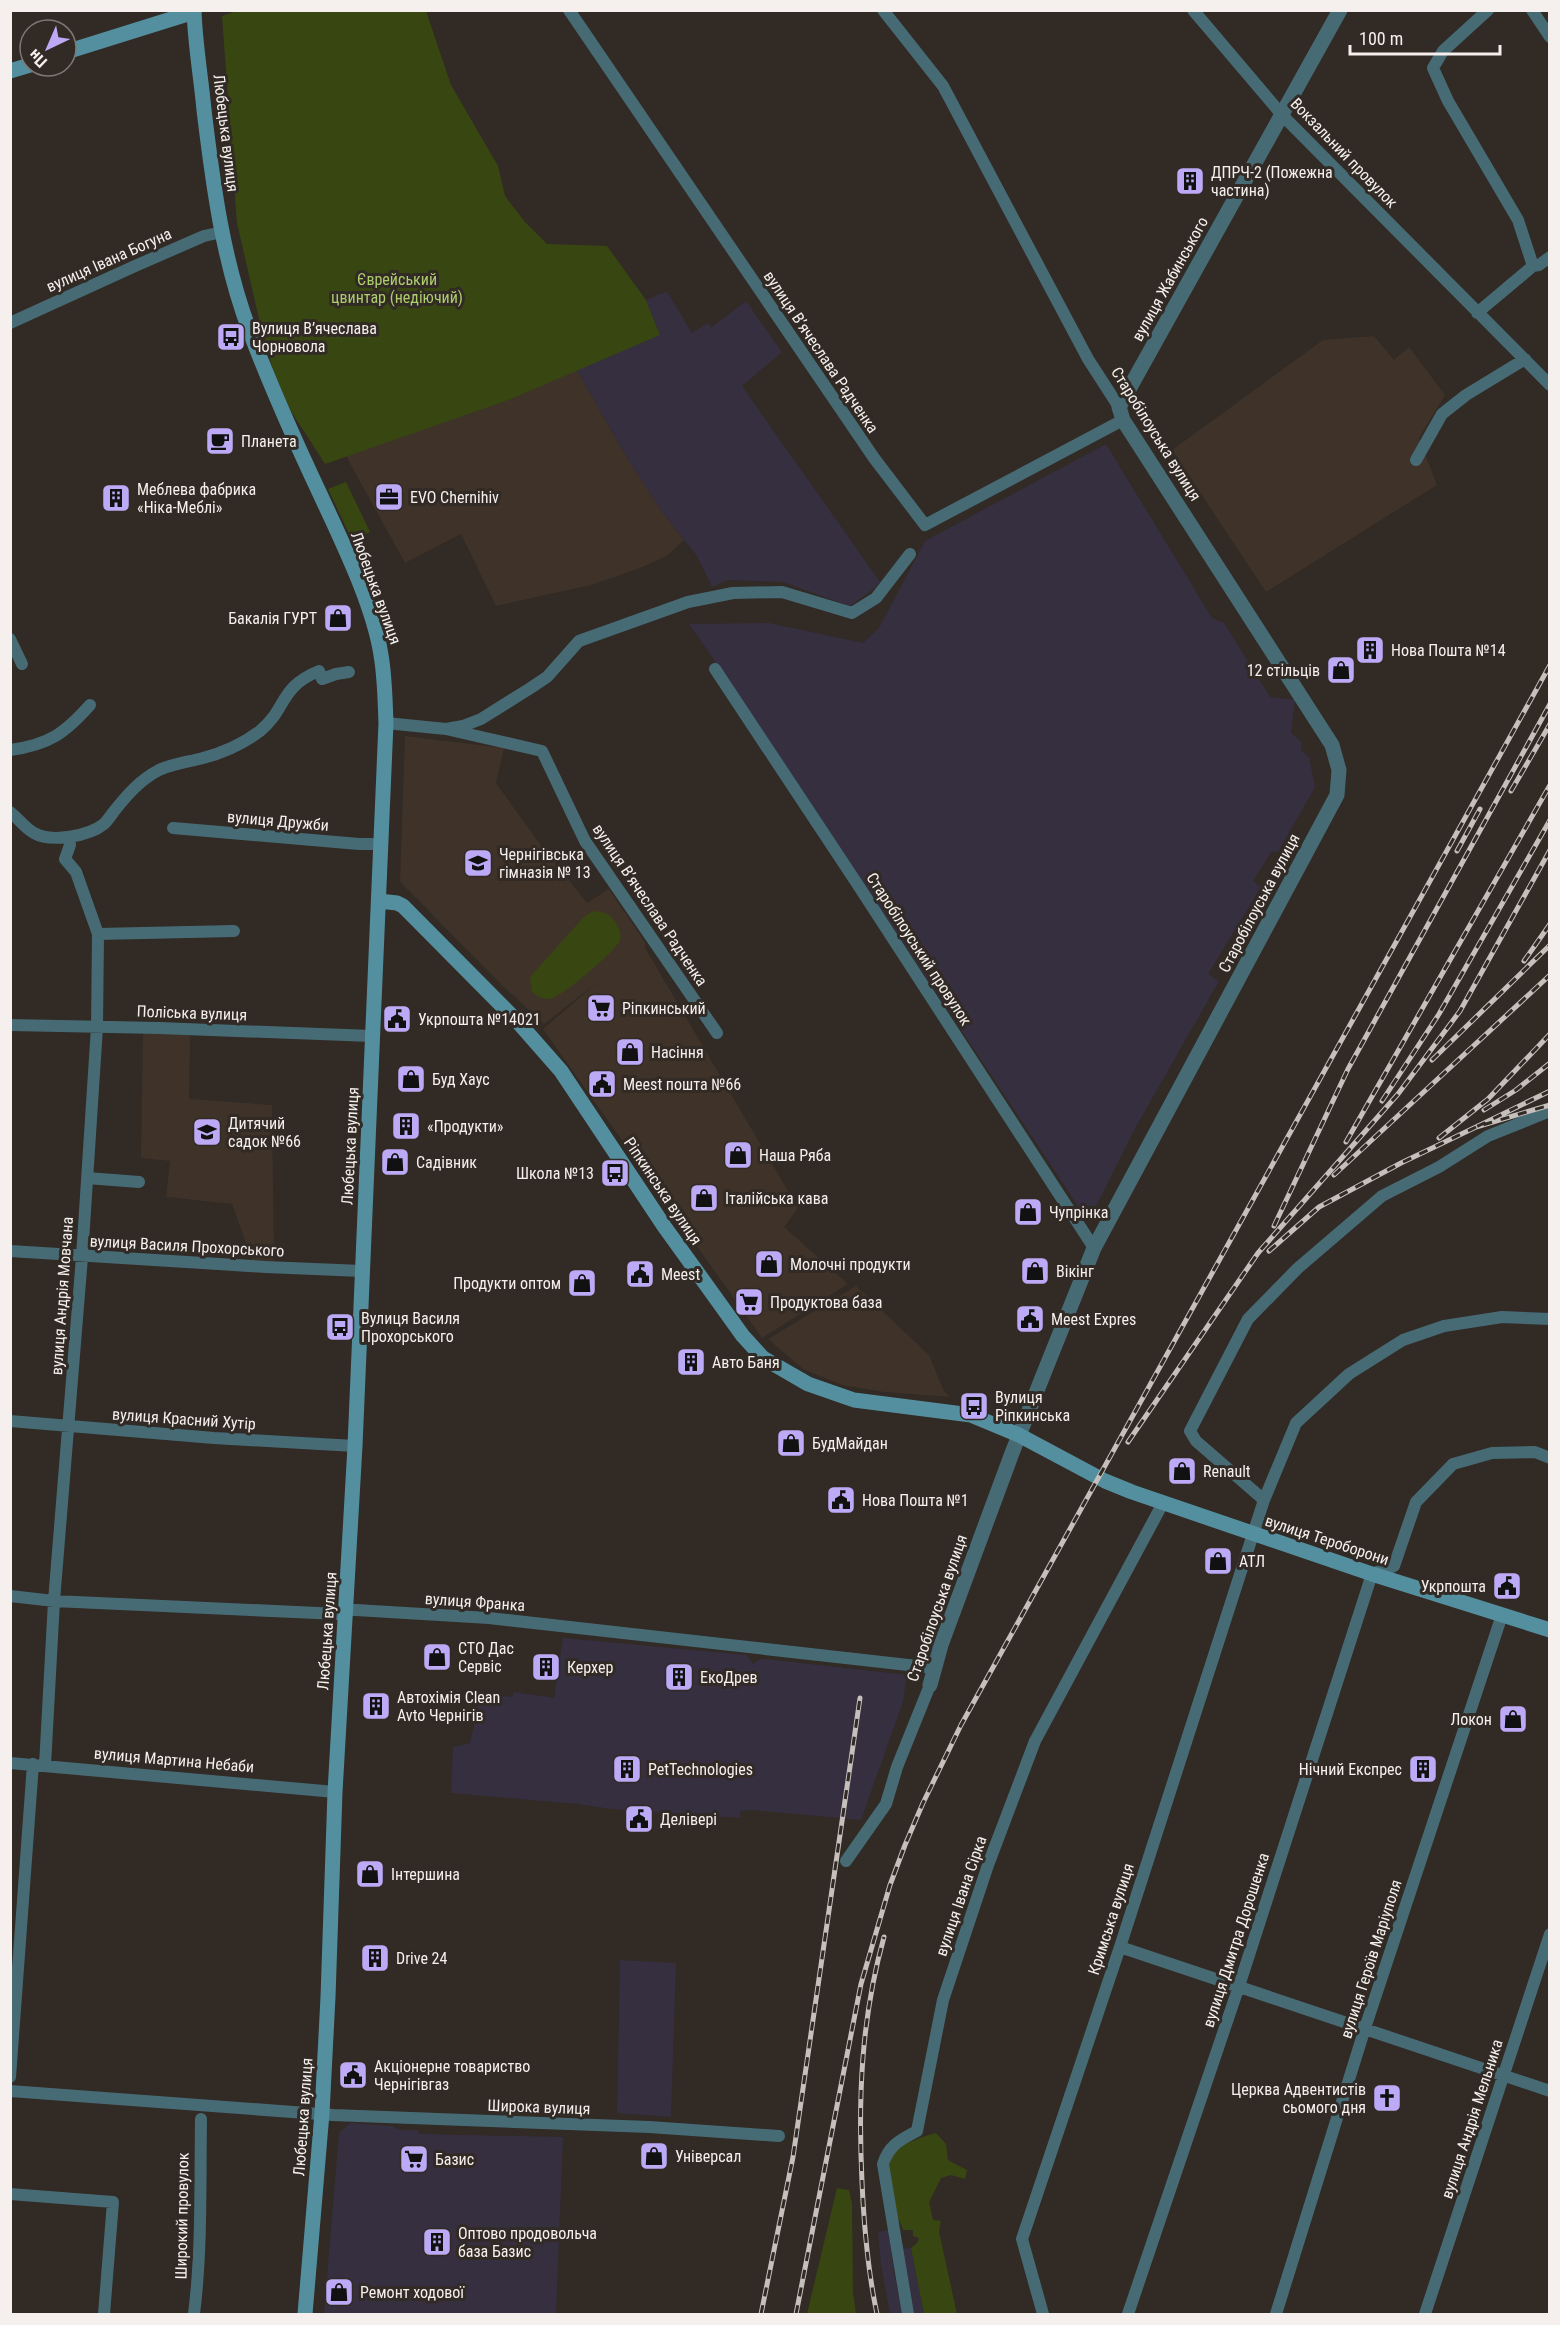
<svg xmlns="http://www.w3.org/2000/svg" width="1560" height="2325" font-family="'Roboto Condensed',sans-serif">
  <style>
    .built { fill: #3f3229 }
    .industrial { fill: #352f40 }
    .green { fill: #384712 }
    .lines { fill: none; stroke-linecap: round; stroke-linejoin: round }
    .minor { stroke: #476b75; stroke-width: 12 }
    .tertiary { stroke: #476b75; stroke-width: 15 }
    .secondary { stroke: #548f9f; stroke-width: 15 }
    .rail-casing { stroke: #c5c0bc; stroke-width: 5 }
    .rail { stroke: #312a25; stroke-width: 3; stroke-dasharray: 9; stroke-linecap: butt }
    .labels { text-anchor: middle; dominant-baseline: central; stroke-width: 6; stroke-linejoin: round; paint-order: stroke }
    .street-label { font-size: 16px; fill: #f5f0ed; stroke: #312a25 }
    .poi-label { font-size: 16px; fill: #f5f0ed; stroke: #312a25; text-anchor: start }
    .park-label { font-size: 16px; fill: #aecd6d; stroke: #312a25 }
  </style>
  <rect width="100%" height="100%" fill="#312a25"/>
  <!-- built -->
  <path class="built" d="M1374 336 1394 360 1409 347 1445 395 1419 438 1437 485 1266 592 1172 450 1323 340Z
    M577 370 629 461 663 513 684 540 667 556 638 569 591 585 496 606 461 534 405 563 346 456 506 401Z
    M405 736 504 748 496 783 540 844 587 903 609 889 646 944 644 946 798 1208 784 1227 848 1284 762 1338 543 1029 598 982 544 1024 504 987 400 882Z
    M143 1032 190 1035 189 1099 272 1105 274 1261 252 1260 232 1204 166 1197 170 1161 141 1158Z
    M856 1286 929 1355 944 1391 950 1397 884 1392 842 1385 803 1369 768 1339Z"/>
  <!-- industrial -->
  <path class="industrial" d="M665 292H667L692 333 708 323 711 328 746 301 782 352 742 386 880 582 870 592 849 606 783 582 728 580 712 587 697 556 663 513 629 461 577 370 660 335 646 300Z
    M1106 444 1212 618 1224 623 1270 697 1295 700 1291 733 1301 741V750L1309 757 1315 787 1278 852 1272 851 1253 881 1261 887 1208 974 1219 981 1133 1132 1095 1208 1080 1209 752 715 689 624 769 623 863 643 879 628 925 541Z
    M563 1638 747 1655 753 1664 760 1659H766L907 1675 903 1702 861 1820 752 1810 740 1811V1818L612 1809 577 1804 451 1793 453 1747 470 1743 481 1694 512 1697 514 1692 554 1698Z
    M620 1960 676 1963 671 2117 617 2113Z
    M350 2123 393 2126 399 2130H417L420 2134 563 2137 556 2314H324L339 2133Z
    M889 2230 893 2265 902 2314H890L881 2265 878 2232Z
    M911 2248 924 2314H913L901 2249Z"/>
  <!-- green -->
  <path class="green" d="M240 10 426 11 451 85 498 166 505 196 524 221 547 244 607 246 646 300 660 335 506 401 325 464 289 408 274 373 262 332 237 223 222 16Z
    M346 482 370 532 352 540 328 489Z
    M593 911C603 912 610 913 616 923 619 928 622 935 620 940 616 951 560 999 549 999 542 999 538 996 532 992L530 977 583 918Z
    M936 2133 946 2144 948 2160 967 2170 965 2179 951 2175 941 2178 929 2202 933 2220 941 2221 939 2232 957 2314H924L911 2248 917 2243 919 2238 913 2236V2230H903C901 2222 896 2217 894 2209 883 2159 885 2147 936 2133Z
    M837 2188 849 2190 852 2204 853 2293 856 2314H807Z"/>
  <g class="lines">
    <!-- minor -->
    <path class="minor" d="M569 10 874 458 925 525 1123 420
      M883 10 943 86 1088 359 1119 407
      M1193 10 1283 116 1550 385
      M1488 10 1443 51 1433 68 1448 101 1518 220 1533 266
      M1532 10 1550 37
      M1477 313 1533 266 1539 265 1550 257
      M10 323 135 266 204 236 222 232
      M1416 460 1442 414 1466 395 1525 359
      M10 639 22 664
      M715 669 856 882 1094 1248
      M386 723 446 729 542 751 585 841 717 1033
      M446 729 463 726 481 719 529 689 547 677 579 641 688 602 733 593 782 592 852 613 876 598 910 554
      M10 750C49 745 65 733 90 705
      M10 812C18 818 25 828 34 833 51 843 89 836 104 824 108 820 112 814 115 810 128 794 140 780 159 770 172 764 188 762 203 758 222 753 244 743 260 731 287 709 279 687 319 671L322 679 336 674 349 672
      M173 828 359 844H380
      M98 934 234 931
      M10 1025 159 1028 372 1036
      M87 1178 139 1182
      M10 1251 266 1267 362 1271
      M10 1421 214 1438 355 1446
      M1264 1500 1196 1441 1190 1431 1248 1319 1298 1268 1382 1196 1439 1167 1488 1136 1550 1111
      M10 1596 54 1601 339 1614 346 1610H356L489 1618 935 1668
      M10 1763 335 1792
      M45 1765 54 1601 82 1257 97 1027 98 934 76 872 65 859 70 845 69 837
      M846 1861 886 1804 897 1767 930 1685
      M1120 1947 1550 2091
      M10 2077 33 1764
      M10 2091 333 2115 649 2127 779 2136
      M10 2194 113 2202 104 2314
      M194 2314C202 2250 200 2184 201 2119
      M908 2314 883 2164C889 2145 900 2140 917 2131L943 2000 988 1865 1035 1741 1163 1503
      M1043 2314 1022 2239 1120 1947 1264 1500 1296 1423 1349 1374 1403 1340 1444 1326 1502 1317 1550 1319
      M1128 2314 1239 1986 1372 1574 1394 1566 1416 1502 1453 1464 1492 1453 1535 1452 1550 1458
      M1276 2314 1365 2028 1502 1615
      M1425 2314 1550 1934"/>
    <!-- tertiary -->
    <path class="tertiary" d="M930 1685 941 1645 1012 1453 1094 1248 1337 795 1339 770 1332 745 1123 420 1119 407 1340 10"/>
    <!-- secondary -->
    <path class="secondary" d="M194 10C195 44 201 77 204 110 213 185 223 261 250 332 271 387 295 441 320 494 342 542 373 604 381 655 385 678 385 701 386 723L355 1446 335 1792 328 1997 322 2113 305 2314
      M66 52 194 12
      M10 71 30 65
      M379 901 397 903 403 906 518 1022 561 1071 664 1226 743 1336 763 1358 808 1384 854 1400 971 1415 1019 1435 1105 1481 1132 1492 1372 1574 1550 1630"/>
    <!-- rail casing -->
    <g class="rail-casing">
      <path id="rail" d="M1511 791 1550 724
        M1457 851 1480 809
        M1524 961 1550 924
        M1432 1060 1550 945
        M1550 1091 1476 1127 1550 1105
        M1382 1101 1439 1014 1550 820
        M1484 1110 1516 1090 1550 1063
        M1439 1138 1488 1099 1550 1034
        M1346 1142 1550 785
        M1334 1175 1550 975
        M1274 1226 1348 1069 1550 704
        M1269 1251 1319 1207 1401 1163 1476 1127
        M1128 1442 1258 1253 1398 1094 1460 1011 1550 850
        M761 2314 793 2157 860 1698
        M796 2314 861 1984 890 1885 905 1845 923 1803 961 1725 1550 665
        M877 2314C868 2272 864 2226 862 2182 858 2098 861 2019 884 1937"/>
    </g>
    <!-- rail -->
    <use href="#rail" class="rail"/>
  </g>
  <!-- icons -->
  <defs>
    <g id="building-square" transform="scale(1.5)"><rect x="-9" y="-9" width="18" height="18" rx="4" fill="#bcaaf6" stroke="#312a25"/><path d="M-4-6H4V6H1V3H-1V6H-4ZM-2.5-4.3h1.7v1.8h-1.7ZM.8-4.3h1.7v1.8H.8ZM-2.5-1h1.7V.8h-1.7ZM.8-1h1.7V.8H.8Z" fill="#111"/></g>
    <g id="bus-square" transform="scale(1.5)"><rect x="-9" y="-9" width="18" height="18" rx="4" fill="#bcaaf6" stroke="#312a25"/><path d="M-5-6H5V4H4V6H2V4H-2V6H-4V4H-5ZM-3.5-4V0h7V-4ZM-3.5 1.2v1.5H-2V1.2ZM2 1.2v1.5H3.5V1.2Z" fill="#111"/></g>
    <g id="cafe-square" transform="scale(1.5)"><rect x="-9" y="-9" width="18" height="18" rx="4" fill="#bcaaf6" stroke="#312a25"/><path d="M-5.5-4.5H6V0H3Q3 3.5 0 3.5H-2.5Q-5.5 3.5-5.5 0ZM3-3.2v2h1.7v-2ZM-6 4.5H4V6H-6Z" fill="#111"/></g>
    <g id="office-square" transform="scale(1.5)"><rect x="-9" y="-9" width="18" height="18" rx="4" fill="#bcaaf6" stroke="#312a25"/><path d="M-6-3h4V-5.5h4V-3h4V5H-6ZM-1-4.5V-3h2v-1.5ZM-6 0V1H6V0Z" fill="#111"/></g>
    <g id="shop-square" transform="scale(1.5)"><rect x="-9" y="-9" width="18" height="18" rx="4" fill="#bcaaf6" stroke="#312a25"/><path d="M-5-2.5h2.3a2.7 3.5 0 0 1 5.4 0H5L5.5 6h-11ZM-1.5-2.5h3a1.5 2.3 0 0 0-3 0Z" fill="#111"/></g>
    <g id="school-square" transform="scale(1.5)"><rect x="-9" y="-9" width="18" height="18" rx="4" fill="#bcaaf6" stroke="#312a25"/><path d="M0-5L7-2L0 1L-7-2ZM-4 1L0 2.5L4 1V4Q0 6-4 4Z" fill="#111"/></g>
    <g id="supermarket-square" transform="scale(1.5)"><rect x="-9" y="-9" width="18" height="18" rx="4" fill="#bcaaf6" stroke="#312a25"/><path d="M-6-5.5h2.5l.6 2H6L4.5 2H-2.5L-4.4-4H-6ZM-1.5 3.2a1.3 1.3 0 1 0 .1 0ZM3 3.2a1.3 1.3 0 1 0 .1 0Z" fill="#111"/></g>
    <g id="civic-square" transform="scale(1.5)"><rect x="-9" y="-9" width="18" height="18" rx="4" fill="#bcaaf6" stroke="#312a25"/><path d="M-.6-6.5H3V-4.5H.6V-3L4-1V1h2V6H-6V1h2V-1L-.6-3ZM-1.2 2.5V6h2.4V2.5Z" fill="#111"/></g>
    <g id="church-square" transform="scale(1.5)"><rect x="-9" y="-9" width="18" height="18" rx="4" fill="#bcaaf6" stroke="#312a25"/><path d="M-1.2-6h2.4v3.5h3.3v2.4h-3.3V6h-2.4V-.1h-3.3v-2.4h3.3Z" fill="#111"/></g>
  </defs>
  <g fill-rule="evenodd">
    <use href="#building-square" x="1190" y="181"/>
    <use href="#bus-square" x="231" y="337"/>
    <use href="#cafe-square" x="220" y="441"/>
    <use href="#office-square" x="389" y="497"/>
    <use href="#building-square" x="116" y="498"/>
    <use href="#shop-square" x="338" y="618"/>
    <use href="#building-square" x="1370" y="650"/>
    <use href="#shop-square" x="1341" y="670"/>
    <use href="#school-square" x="478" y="863"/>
    <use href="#supermarket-square" x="601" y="1008"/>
    <use href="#civic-square" x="397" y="1019"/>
    <use href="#shop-square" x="630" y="1052"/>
    <use href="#shop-square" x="411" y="1079"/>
    <use href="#civic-square" x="602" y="1084"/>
    <use href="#building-square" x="406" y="1126"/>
    <use href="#school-square" x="207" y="1132"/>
    <use href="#shop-square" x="738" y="1155"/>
    <use href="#shop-square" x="395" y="1162"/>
    <use href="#bus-square" x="615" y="1173"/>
    <use href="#shop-square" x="704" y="1198"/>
    <use href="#shop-square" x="1028" y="1212"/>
    <use href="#shop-square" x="769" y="1264"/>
    <use href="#shop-square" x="1035" y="1271"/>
    <use href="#civic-square" x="640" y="1274"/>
    <use href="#shop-square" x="582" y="1283"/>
    <use href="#supermarket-square" x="749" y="1302"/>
    <use href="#civic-square" x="1030" y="1319"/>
    <use href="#bus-square" x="340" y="1327"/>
    <use href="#building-square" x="691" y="1362"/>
    <use href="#bus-square" x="974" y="1406"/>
    <use href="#shop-square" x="791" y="1443"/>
    <use href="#shop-square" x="1182" y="1471"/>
    <use href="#civic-square" x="841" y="1500"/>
    <use href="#shop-square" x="1218" y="1561"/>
    <use href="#civic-square" x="1507" y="1586"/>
    <use href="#shop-square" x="437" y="1657"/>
    <use href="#building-square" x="546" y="1667"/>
    <use href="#building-square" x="679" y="1677"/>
    <use href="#building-square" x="376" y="1706"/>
    <use href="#shop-square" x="1513" y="1719"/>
    <use href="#building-square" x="627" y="1769"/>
    <use href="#building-square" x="1423" y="1769"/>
    <use href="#civic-square" x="639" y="1819"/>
    <use href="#shop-square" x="370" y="1874"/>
    <use href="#building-square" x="375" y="1958"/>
    <use href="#civic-square" x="353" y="2075"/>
    <use href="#church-square" x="1387" y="2098"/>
    <use href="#shop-square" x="654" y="2156"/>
    <use href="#supermarket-square" x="414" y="2159"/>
    <use href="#building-square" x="437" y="2242"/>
    <use href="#shop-square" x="339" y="2292"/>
  </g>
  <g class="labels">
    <!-- street labels -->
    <g class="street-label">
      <text transform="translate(226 133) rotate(83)">Любецька вулиця</text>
      <text transform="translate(1344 153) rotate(46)">Вокзальний провулок</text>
      <text transform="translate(109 260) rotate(-24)">вулиця Івана Богуна</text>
      <text transform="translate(1170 279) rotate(-61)">вулиця Жабинського</text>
      <text transform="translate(821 352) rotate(56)">вулиця Вʼячеслава Радченка</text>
      <text transform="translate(1156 434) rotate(58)">Старобілоуська вулиця</text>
      <text transform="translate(376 588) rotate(70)">Любецька вулиця</text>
      <text transform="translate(278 821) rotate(5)">вулиця Дружби</text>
      <text transform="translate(1259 903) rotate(-62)">Старобілоуська вулиця</text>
      <text transform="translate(650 905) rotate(56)">вулиця Вʼячеслава Радченка</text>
      <text transform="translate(919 949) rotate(57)">Старобілоуський провулок</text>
      <text transform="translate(192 1013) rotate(2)">Поліська вулиця</text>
      <text transform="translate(350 1146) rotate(-87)">Любецька вулиця</text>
      <text transform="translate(663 1191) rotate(56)">Ріпкинська вулиця</text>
      <text transform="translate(187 1246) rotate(3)">вулиця Василя Прохорського</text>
      <text transform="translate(62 1296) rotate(-86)">вулиця Андрія Мовчана</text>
      <text transform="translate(184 1419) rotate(4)">вулиця Красний Хутір</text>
      <text transform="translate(1327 1540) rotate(18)">вулиця Тероборони</text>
      <text transform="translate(475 1602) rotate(4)">вулиця Франка</text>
      <text transform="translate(937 1608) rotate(-71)">Старобілоуська вулиця</text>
      <text transform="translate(327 1631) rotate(-86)">Любецька вулиця</text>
      <text transform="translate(174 1760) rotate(5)">вулиця Мартина Небаби</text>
      <text transform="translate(961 1896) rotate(-71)">вулиця Івана Сірка</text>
      <text transform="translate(1111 1919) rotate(-72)">Кримська вулиця</text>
      <text transform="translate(1236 1940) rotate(-72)">вулиця Дмитра Дорошенка</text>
      <text transform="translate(1371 1959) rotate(-72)">вулиця Героїв Маріуполя</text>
      <text transform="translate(539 2107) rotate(2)">Широка вулиця</text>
      <text transform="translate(303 2117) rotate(-86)">Любецька вулиця</text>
      <text transform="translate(1472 2119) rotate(-72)">вулиця Андрія Мельника</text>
      <text transform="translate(182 2216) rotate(-89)">Широкий провулок</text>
    </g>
    <!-- poi labels -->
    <g class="poi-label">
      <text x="1211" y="172">ДПРЧ-2 (Пожежна<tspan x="1211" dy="18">частина)</tspan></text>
      <text x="252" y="328">Вулиця В’ячеслава<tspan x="252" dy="18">Чорновола</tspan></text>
      <text x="241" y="441">Планета</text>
      <text x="137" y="489">Меблева фабрика<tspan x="137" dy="18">«Ніка-Меблі»</tspan></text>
      <text x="410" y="497">EVO Chernihiv</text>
      <text x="317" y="618" text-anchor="end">Бакалія ГУРТ</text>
      <text x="1391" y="650">Нова Пошта №14</text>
      <text x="1320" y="670" text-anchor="end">12 стільців</text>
      <text x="499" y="854">Чернігівська<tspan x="499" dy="18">гімназія № 13</tspan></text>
      <text x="622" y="1008">Ріпкинський</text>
      <text x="418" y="1019">Укрпошта №14021</text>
      <text x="651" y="1052">Насіння</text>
      <text x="432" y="1079">Буд Хаус</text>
      <text x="623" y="1084">Meest пошта №66</text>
      <text x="228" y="1123">Дитячий<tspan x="228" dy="18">садок №66</tspan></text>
      <text x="427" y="1126">«Продукти»</text>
      <text x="759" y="1155">Наша Ряба</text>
      <text x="416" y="1162">Садівник</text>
      <text x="594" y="1173" text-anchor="end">Школа №13</text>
      <text x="725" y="1198">Італійська кава</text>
      <text x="1049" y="1212">Чупрінка</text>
      <text x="790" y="1264">Молочні продукти</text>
      <text x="1056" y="1271">Вікінг</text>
      <text x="661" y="1274">Meest</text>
      <text x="561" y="1283" text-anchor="end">Продукти оптом</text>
      <text x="770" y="1302">Продуктова база</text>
      <text x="361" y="1318">Вулиця Василя<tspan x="361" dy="18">Прохорського</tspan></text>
      <text x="1051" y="1319">Meest Expres</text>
      <text x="712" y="1362">Авто Баня</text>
      <text x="995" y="1397">Вулиця<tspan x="995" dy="18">Ріпкинська</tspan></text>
      <text x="812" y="1443">БудМайдан</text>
      <text x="1203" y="1471">Renault</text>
      <text x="862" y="1500">Нова Пошта №1</text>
      <text x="1239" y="1561">АТЛ</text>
      <text x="1486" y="1586" text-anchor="end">Укрпошта</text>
      <text x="458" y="1648">СТО Дас<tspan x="458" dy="18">Сервіс</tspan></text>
      <text x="567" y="1667">Керхер</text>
      <text x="700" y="1677">ЕкоДрев</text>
      <text x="397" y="1697">Автохімія Clean<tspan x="397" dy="18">Avto Чернігів</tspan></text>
      <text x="1492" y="1719" text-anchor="end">Локон</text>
      <text x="648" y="1769">PetTechnologies</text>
      <text x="1402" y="1769" text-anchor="end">Нічний Експрес</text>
      <text x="660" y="1819">Делівері</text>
      <text x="391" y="1874">Інтершина</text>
      <text x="396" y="1958">Drive 24</text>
      <text x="374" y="2066">Акціонерне товариство<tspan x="374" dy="18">Чернігівгаз</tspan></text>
      <text x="1366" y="2089" text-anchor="end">Церква Адвентистів<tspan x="1366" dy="18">сьомого дня</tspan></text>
      <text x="675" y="2156">Універсал</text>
      <text x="435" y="2159">Базис</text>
      <text x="458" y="2233">Оптово продовольча<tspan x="458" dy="18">база Базис</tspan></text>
      <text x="360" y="2292">Ремонт ходової</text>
    </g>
    <!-- park labels -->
    <g class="park-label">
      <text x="397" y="279">Єврейський<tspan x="397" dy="18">цвинтар (недіючий)</tspan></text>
    </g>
  </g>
  <!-- border -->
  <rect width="1560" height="2325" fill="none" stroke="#f5f0ed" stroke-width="24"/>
  <!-- north arrow -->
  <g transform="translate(48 48) rotate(224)"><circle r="28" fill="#312a25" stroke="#7f7975" stroke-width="1.5"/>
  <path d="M0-4.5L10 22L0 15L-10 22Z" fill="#bcaaf6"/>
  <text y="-9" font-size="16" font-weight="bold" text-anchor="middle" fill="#f5f0ed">Пн</text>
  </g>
  <!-- scale -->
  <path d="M1350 45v9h150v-9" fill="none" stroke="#f5f0ed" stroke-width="3"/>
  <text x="1359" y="45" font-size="18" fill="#f5f0ed" stroke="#312a25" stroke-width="4.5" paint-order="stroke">100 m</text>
</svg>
